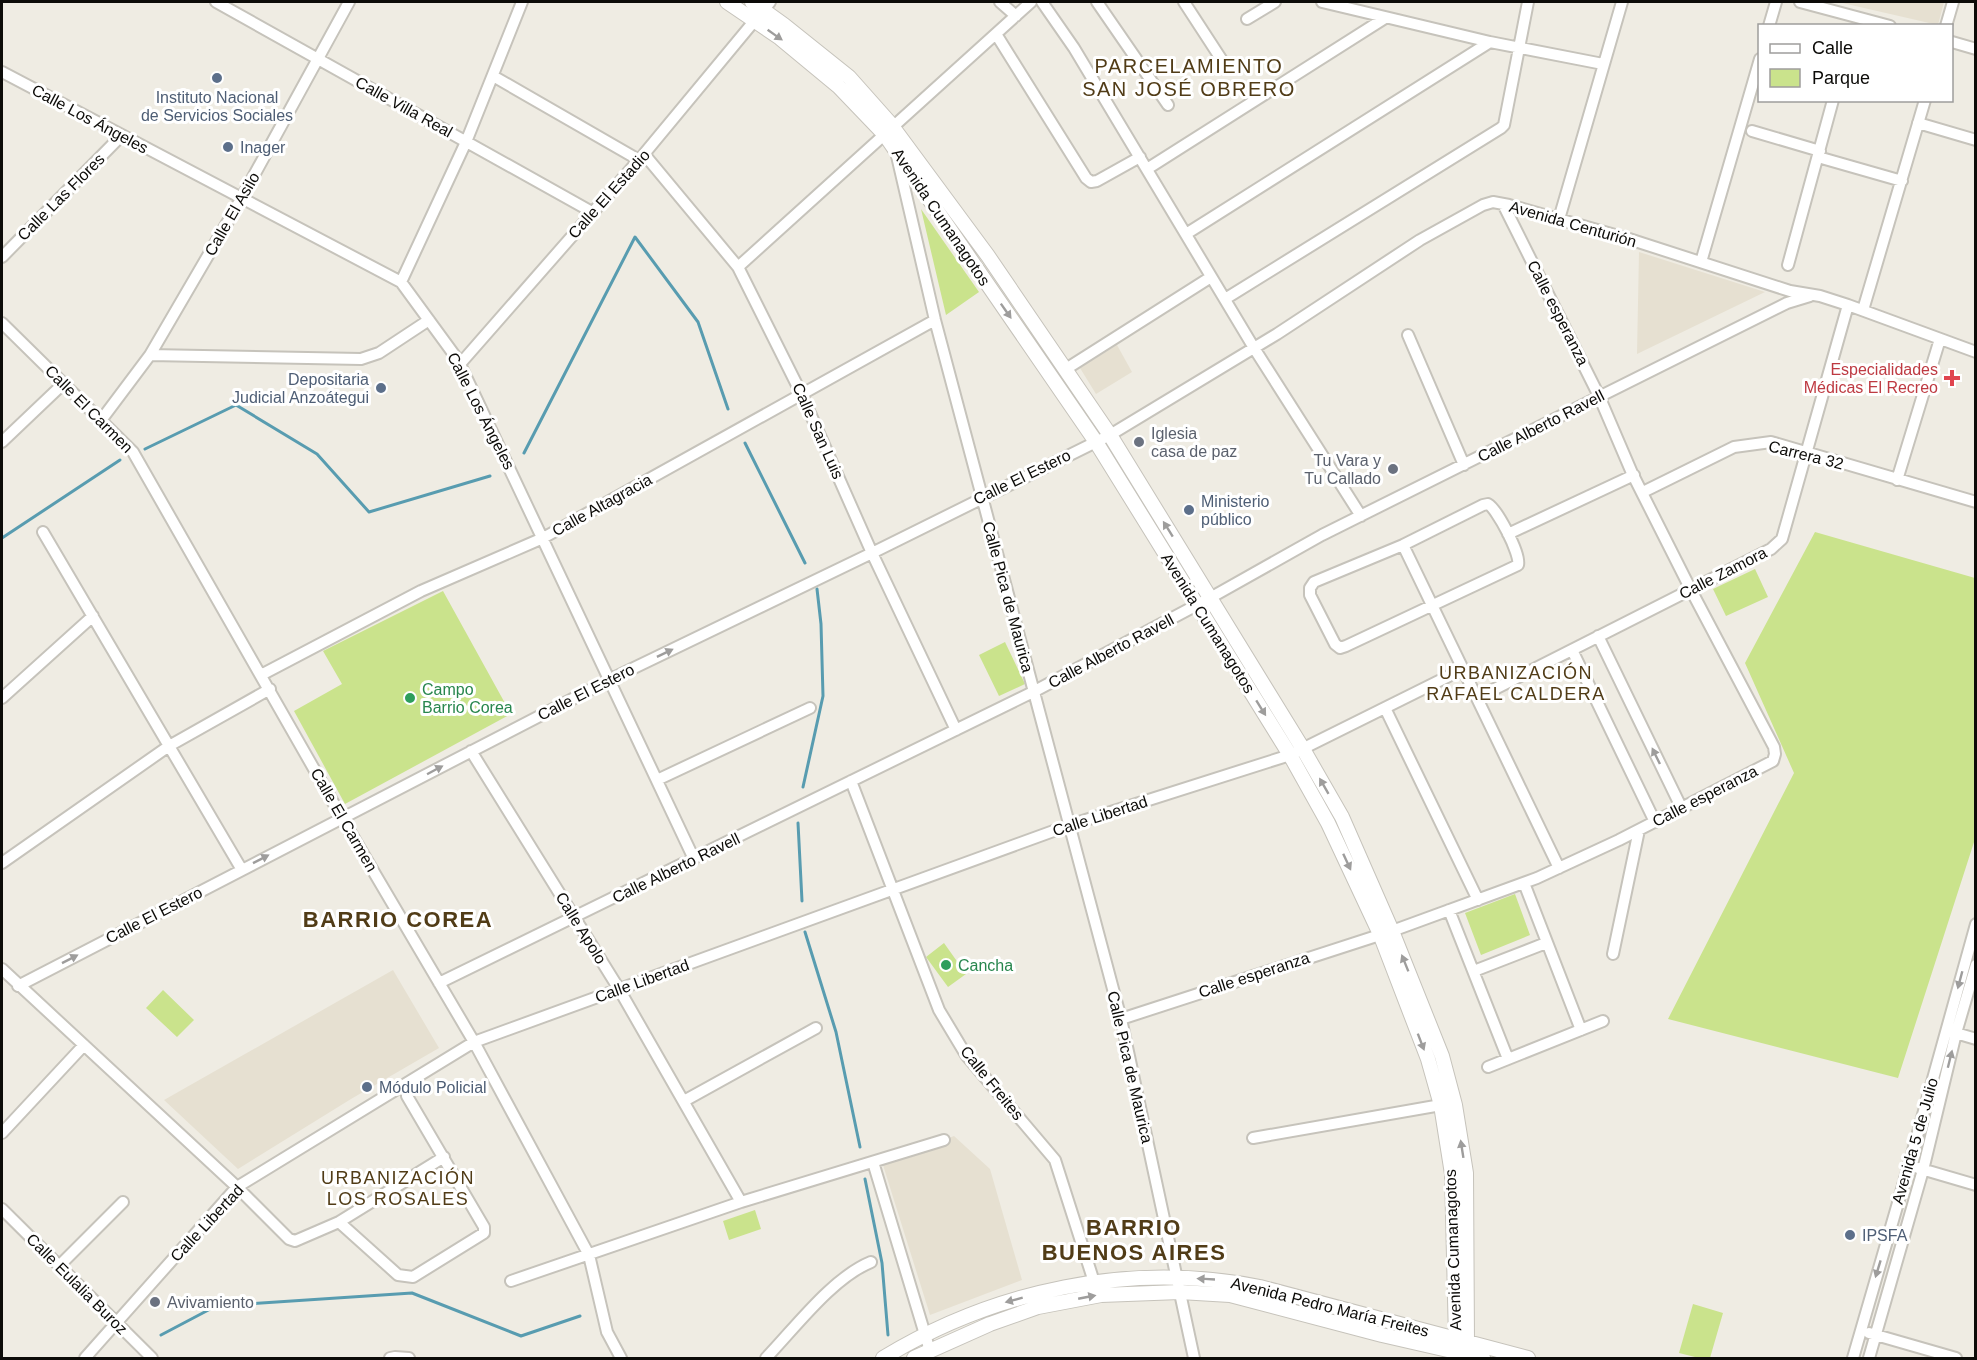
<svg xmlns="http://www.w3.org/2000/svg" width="1977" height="1360" font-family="Arial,sans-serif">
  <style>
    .built { fill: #e6e0d1 }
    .green { fill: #cae38c }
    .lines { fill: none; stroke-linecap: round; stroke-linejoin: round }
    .stream { stroke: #589cb0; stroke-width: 3 }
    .street-casing { stroke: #c6c3bb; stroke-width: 14 }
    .secondary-casing { stroke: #c6c3bb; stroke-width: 16 }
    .street { stroke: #fff; stroke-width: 10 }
    .secondary { stroke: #fff; stroke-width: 14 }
    .oneway { fill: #9e9d9c }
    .service-dot { fill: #5c6f8a; stroke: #fff; stroke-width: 2 }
    .health-dot { fill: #e0444e; stroke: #fff; stroke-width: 2 }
    .worship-dot { fill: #6b7280; stroke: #fff; stroke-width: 2 }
    .leisure-dot { fill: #2e9e5b; stroke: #fff; stroke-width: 2 }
    .labels { text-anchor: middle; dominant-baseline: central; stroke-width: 6; stroke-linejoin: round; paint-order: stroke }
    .service-label { font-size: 16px; fill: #4e5e75; stroke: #fff; text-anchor: start }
    .street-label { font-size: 16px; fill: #0c0b08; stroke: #fff }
    .health-label { font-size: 16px; fill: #be3a42; stroke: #fff; text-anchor: end }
    .worship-label { font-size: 16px; fill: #5b616d; stroke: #fff; text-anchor: start }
    .leisure-label { font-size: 16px; fill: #27864d; stroke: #fff; text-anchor: start }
    .neighbourhood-label { font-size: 18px; letter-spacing: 1.5px; fill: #513c17; stroke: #fff }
    .quarter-label { font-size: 20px; letter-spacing: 1.5px; fill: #513c17; stroke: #fff }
    .district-label { font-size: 22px; font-weight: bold; letter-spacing: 1.5px; fill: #513c17; stroke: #fff }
  </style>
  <rect width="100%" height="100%" fill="#efece3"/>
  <!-- built -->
  <path class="built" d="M1838 2H1944L1938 25Z
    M1639 252 1765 292 1637 354Z
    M1117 345 1132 372 1096 394 1080 368Z
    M393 970 439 1048 351 1099 238 1169 164 1100Z
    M954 1136 990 1169 1022 1280 930 1315 883 1165Z"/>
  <!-- green -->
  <path class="green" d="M921 209 979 292 946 315Z
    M1815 532 1975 578V839L1898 1078 1668 1019 1794 773 1745 663Z
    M1755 569 1768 597 1726 616 1713 589Z
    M443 591 511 714 345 804 294 711 342 684 323 651Z
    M1005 642 1025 684 999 696 979 655Z
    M1515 894 1530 935 1481 955 1465 913Z
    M944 943 966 974 948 987 926 957Z
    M163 990 194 1020 177 1037 146 1008Z
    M755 1210 761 1229 729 1240 723 1221Z
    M1693 1304 1723 1313 1710 1358H1699L1679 1353Z"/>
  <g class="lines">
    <!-- stream -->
    <path class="stream" d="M745 443 805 563
      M145 449 236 405 317 454 369 512 490 476
      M524 453 635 237 698 322 728 409
      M2 538 120 460
      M803 787 823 696 821 624 817 589
      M798 823 802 901
      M805 932 836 1032 860 1147
      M865 1179 882 1263 888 1335
      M161 1335 216 1306 412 1293 521 1336 580 1316"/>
    <!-- street casing -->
    <g class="street-casing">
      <path id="street" d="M216 2 592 212
        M1000 2 1016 16
        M1042 2 1074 48 1254 348 1361 516
        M1097 2 1168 105
        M1184 2 1227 68
        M1322 2 1490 42 1603 64
        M1800 2 1890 26
        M1247 19 1275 2
        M1769 26 1776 2
        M1946 26 1953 2
        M996 34 1086 178 1091 182 1097 181 1140 157
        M1952 42 1976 49
        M2 72 401 282 458 360 694 859
        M493 76 639 160
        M1918 123 1976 140
        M1752 131 1820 151
        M644 154 738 267 802 395 872 553 956 730
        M897 156 935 320 1121 1019 1194 1358
        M1818 157 1902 181
        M1147 169 1385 18
        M1559 219 1622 2
        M1186 234 1490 42
        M2 257 121 136
        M1701 262 1760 59
        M1788 265 1833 100
        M738 267 1031 2
        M401 282 466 142 522 2
        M1225 299 1501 128 1504 125 1528 2
        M1863 310 1925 100
        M2 323 133 452 342 818 474 1042 589 1255 607 1332 621 1358
        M1408 335 1464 465
        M150 355 361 359 379 353 429 320
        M460 364 644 154 770 2
        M1066 369 1211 277
        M102 419 150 355 241 199 349 2
        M2 442 64 383
        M1897 480 1940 339
        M1643 492 1734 447 1771 442 1976 502
        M1488 504C1497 509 1521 554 1518 565L1346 646 1340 648 1335 644 1310 595V588L1314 582 1403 545 1483 505Z
        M43 532 242 870
        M1508 534 1634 475
        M1403 545 1559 868
        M1598 636 1682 809
        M1572 650 1655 822
        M261 675 421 591 543 538 935 320
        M2 698 93 616
        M1477 698 1771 549 1782 539 1848 305
        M1385 708 1478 900
        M471 751 619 989 741 1202
        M657 780 810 708
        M851 781 939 1010 966 1055 1055 1160 1094 1282
        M2 863 169 746 270 689
        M1524 883 1581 1030
        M1449 910 1508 1059
        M1613 954 1639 830
        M2 969 237 1187 289 1239 295 1241 339 1222 444 1157
        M1474 971 1546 943
        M439 983 1033 692 1210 598 1322 535 1787 303 1810 296
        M18 986 611 679 872 553 1110 435 1277 334 1420 240 1483 205 1493 202 1509 205 1629 239 1790 291 1820 296 1848 305 1976 352
        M1121 1019 1392 931 1537 878 1619 840 1773 761 1775 754 1774 747 1691 590 1632 473 1599 396 1503 204
        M1949 1031 1976 1039
        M1488 1067 1603 1021
        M684 1101 816 1028
        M2 1133 84 1045
        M1253 1138 1441 1105
        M873 1162 930 1351
        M1918 1168 1976 1185
        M2 1209 152 1358
        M339 1222 398 1275 413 1277 484 1233V1227L407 1096
        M59 1266 123 1202
        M511 1281 741 1202 944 1140
        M1869 1333 1956 1358
        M85 1358 237 1187 474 1042 1070 825 1290 755 1463 669
        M390 1358 395 1357 409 1358
        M766 1358C795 1328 832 1278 871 1262
        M1853 1358 1909 1165 1976 924
        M1869 1358 1923 1170 1956 1033 1976 965"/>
    </g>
    <!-- secondary casing -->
    <g class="secondary-casing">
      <path id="secondary" d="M727 2 780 38 838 86 885 135 1096 442 1290 755 1328 823 1380 934 1428 1059 1441 1105 1452 1174 1456 1339 1454 1350
        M752 2 784 25 849 77 889 122 988 256 1110 435 1303 749 1342 817 1392 931 1442 1056 1455 1105 1466 1173 1467 1342 1465 1354
        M883 1358C995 1290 1130 1261 1260 1287L1528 1358
        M914 1358 990 1324 1038 1307 1101 1295 1180 1292 1230 1295 1382 1335 1483 1358"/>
    </g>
    <!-- street -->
    <use href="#street" class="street"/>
    <!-- secondary -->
    <use href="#secondary" class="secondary"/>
  </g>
  <!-- one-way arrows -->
  <defs><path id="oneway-solid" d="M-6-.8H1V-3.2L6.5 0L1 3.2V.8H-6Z" transform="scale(1.5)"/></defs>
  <g class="oneway">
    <use href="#oneway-solid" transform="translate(775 35) rotate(35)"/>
    <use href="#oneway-solid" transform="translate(1006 311) rotate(55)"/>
    <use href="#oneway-solid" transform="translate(1168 529) rotate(-122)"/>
    <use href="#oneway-solid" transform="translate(665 653) rotate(-26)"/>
    <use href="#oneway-solid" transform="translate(1261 708) rotate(58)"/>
    <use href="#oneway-solid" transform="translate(1656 756) rotate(-116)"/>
    <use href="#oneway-solid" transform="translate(435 770) rotate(-28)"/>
    <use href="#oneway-solid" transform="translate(1324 786) rotate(-120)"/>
    <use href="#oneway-solid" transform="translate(261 859) rotate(-27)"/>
    <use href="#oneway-solid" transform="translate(1347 862) rotate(65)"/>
    <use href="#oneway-solid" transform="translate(70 959) rotate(-27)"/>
    <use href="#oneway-solid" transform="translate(1405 963) rotate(-112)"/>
    <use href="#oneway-solid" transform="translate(1960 980) rotate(105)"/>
    <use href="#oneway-solid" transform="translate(1421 1042) rotate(69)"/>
    <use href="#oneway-solid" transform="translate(1950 1059) rotate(-76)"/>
    <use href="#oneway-solid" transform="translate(1462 1149) rotate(-99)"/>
    <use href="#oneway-solid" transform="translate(1878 1269) rotate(107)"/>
    <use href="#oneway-solid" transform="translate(1206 1279) rotate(-177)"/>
    <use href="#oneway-solid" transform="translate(1087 1297) rotate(-11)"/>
    <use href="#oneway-solid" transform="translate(1014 1300) rotate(165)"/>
  </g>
  <!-- markers -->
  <g class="service-dot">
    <circle cx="217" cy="78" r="6"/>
    <circle cx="228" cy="147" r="6"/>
    <circle cx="381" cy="388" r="6"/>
    <circle cx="1189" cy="510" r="6"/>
    <circle cx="367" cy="1087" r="6"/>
    <circle cx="1850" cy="1235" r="6"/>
  </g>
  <path class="health-dot" d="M1949 369h6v6h6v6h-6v6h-6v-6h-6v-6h6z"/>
  <g class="worship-dot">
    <circle cx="1139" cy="442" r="6"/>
    <circle cx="1393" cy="469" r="6"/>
    <circle cx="155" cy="1302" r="6"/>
  </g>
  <g class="leisure-dot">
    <circle cx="410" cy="698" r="6"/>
    <circle cx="946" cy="965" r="6"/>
  </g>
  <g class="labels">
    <!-- service labels -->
    <g class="service-label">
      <text x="217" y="97" text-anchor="middle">Instituto Nacional<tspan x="217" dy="18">de Servicios Sociales</tspan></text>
      <text x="240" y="147">Inager</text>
      <text x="369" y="379" text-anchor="end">Depositaria<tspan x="369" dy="18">Judicial Anzoátegui</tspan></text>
      <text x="1201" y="501">Ministerio<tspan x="1201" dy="18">público</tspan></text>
      <text x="379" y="1087">Módulo Policial</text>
      <text x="1862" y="1235">IPSFA</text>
    </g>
    <!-- street labels -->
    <g class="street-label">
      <text transform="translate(404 107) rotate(29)">Calle Villa Real</text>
      <text transform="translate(90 119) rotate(28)">Calle Los Ángeles</text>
      <text transform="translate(609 194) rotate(-48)">Calle El Estadio</text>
      <text transform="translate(61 197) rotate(-45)">Calle Las Flores</text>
      <text transform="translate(232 214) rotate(-60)">Calle El Asilo</text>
      <text transform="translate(941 217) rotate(56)">Avenida Cumanagotos</text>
      <text transform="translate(1573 224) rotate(16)">Avenida Centurión</text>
      <text transform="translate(1558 313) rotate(63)">Calle esperanza</text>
      <text transform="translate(89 409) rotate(45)">Calle El Carmen</text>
      <text transform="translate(481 411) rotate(63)">Calle Los Ángeles</text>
      <text transform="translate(1541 426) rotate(-27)">Calle Alberto Ravell</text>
      <text transform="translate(818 431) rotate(66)">Calle San Luis</text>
      <text transform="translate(1806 455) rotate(14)">Carrera 32</text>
      <text transform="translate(1022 477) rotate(-26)">Calle El Estero</text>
      <text transform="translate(602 505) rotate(-29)">Calle Altagracia</text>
      <text transform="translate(1723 573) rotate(-27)">Calle Zamora</text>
      <text transform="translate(1008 597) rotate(75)">Calle Pica de Maurica</text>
      <text transform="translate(1208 623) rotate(58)">Avenida Cumanagotos</text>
      <text transform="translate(1111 651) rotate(-28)">Calle Alberto Ravell</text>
      <text transform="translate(586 692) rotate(-27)">Calle El Estero</text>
      <text transform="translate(1705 796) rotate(-27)">Calle esperanza</text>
      <text transform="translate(1100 816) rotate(-18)">Calle Libertad</text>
      <text transform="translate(344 820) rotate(60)">Calle El Carmen</text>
      <text transform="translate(676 868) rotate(-26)">Calle Alberto Ravell</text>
      <text transform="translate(154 915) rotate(-27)">Calle El Estero</text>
      <text transform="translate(581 928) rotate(58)">Calle Apolo</text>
      <text transform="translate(1254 975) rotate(-18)">Calle esperanza</text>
      <text transform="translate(642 981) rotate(-20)">Calle Libertad</text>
      <text transform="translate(1130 1067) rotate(77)">Calle Pica de Maurica</text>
      <text transform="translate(992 1083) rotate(51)">Calle Freites</text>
      <text transform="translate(1915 1141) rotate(-74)">Avenida 5 de Julio</text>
      <text transform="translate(207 1223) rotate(-47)">Calle Libertad</text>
      <text transform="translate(1453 1250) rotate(-92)">Avenida Cumanagotos</text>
      <text transform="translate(77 1284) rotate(45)">Calle Eulalia Buroz</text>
      <text transform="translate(1330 1307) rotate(14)">Avenida Pedro María Freites</text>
    </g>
    <!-- health labels -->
    <g class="health-label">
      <text x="1938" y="369">Especialidades<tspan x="1938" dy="18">Médicas El Recreo</tspan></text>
    </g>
    <!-- worship labels -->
    <g class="worship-label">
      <text x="1151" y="433">Iglesia<tspan x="1151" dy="18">casa de paz</tspan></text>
      <text x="1381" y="460" text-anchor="end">Tu Vara y<tspan x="1381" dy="18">Tu Callado</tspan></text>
      <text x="167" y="1302">Avivamiento</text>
    </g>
    <!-- leisure labels -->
    <g class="leisure-label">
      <text x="422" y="689">Campo<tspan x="422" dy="18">Barrio Corea</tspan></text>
      <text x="958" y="965">Cancha</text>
    </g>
    <!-- neighbourhood labels -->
    <g class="neighbourhood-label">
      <text x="1516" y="673">URBANIZACIÓN<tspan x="1516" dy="21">RAFAEL CALDERA</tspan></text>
      <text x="398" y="1178">URBANIZACIÓN<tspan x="398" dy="21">LOS ROSALES</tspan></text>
    </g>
    <!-- quarter labels -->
    <g class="quarter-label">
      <text x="1189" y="66">PARCELAMIENTO<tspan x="1189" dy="23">SAN JOSÉ OBRERO</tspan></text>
    </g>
    <!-- district labels -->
    <g class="district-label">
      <text x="398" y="919">BARRIO COREA</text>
      <text x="1134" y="1227">BARRIO<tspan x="1134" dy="25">BUENOS AIRES</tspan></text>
    </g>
  </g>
  <!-- border -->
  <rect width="1977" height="1360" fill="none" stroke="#0c0b08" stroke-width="6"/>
  <!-- legend -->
  <rect x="1758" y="24" width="195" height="78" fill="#ffffff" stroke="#9e9d9c" stroke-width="1.5"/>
  <rect x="1770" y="44" width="30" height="9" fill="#ffffff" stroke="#9e9d9c" stroke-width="1.5"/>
  <text x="1812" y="54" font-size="18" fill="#0c0b08">Calle</text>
  <rect x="1770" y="69" width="30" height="18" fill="#cae38c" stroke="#9e9d9c" stroke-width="1.5"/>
  <text x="1812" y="84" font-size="18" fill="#0c0b08">Parque</text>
</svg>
